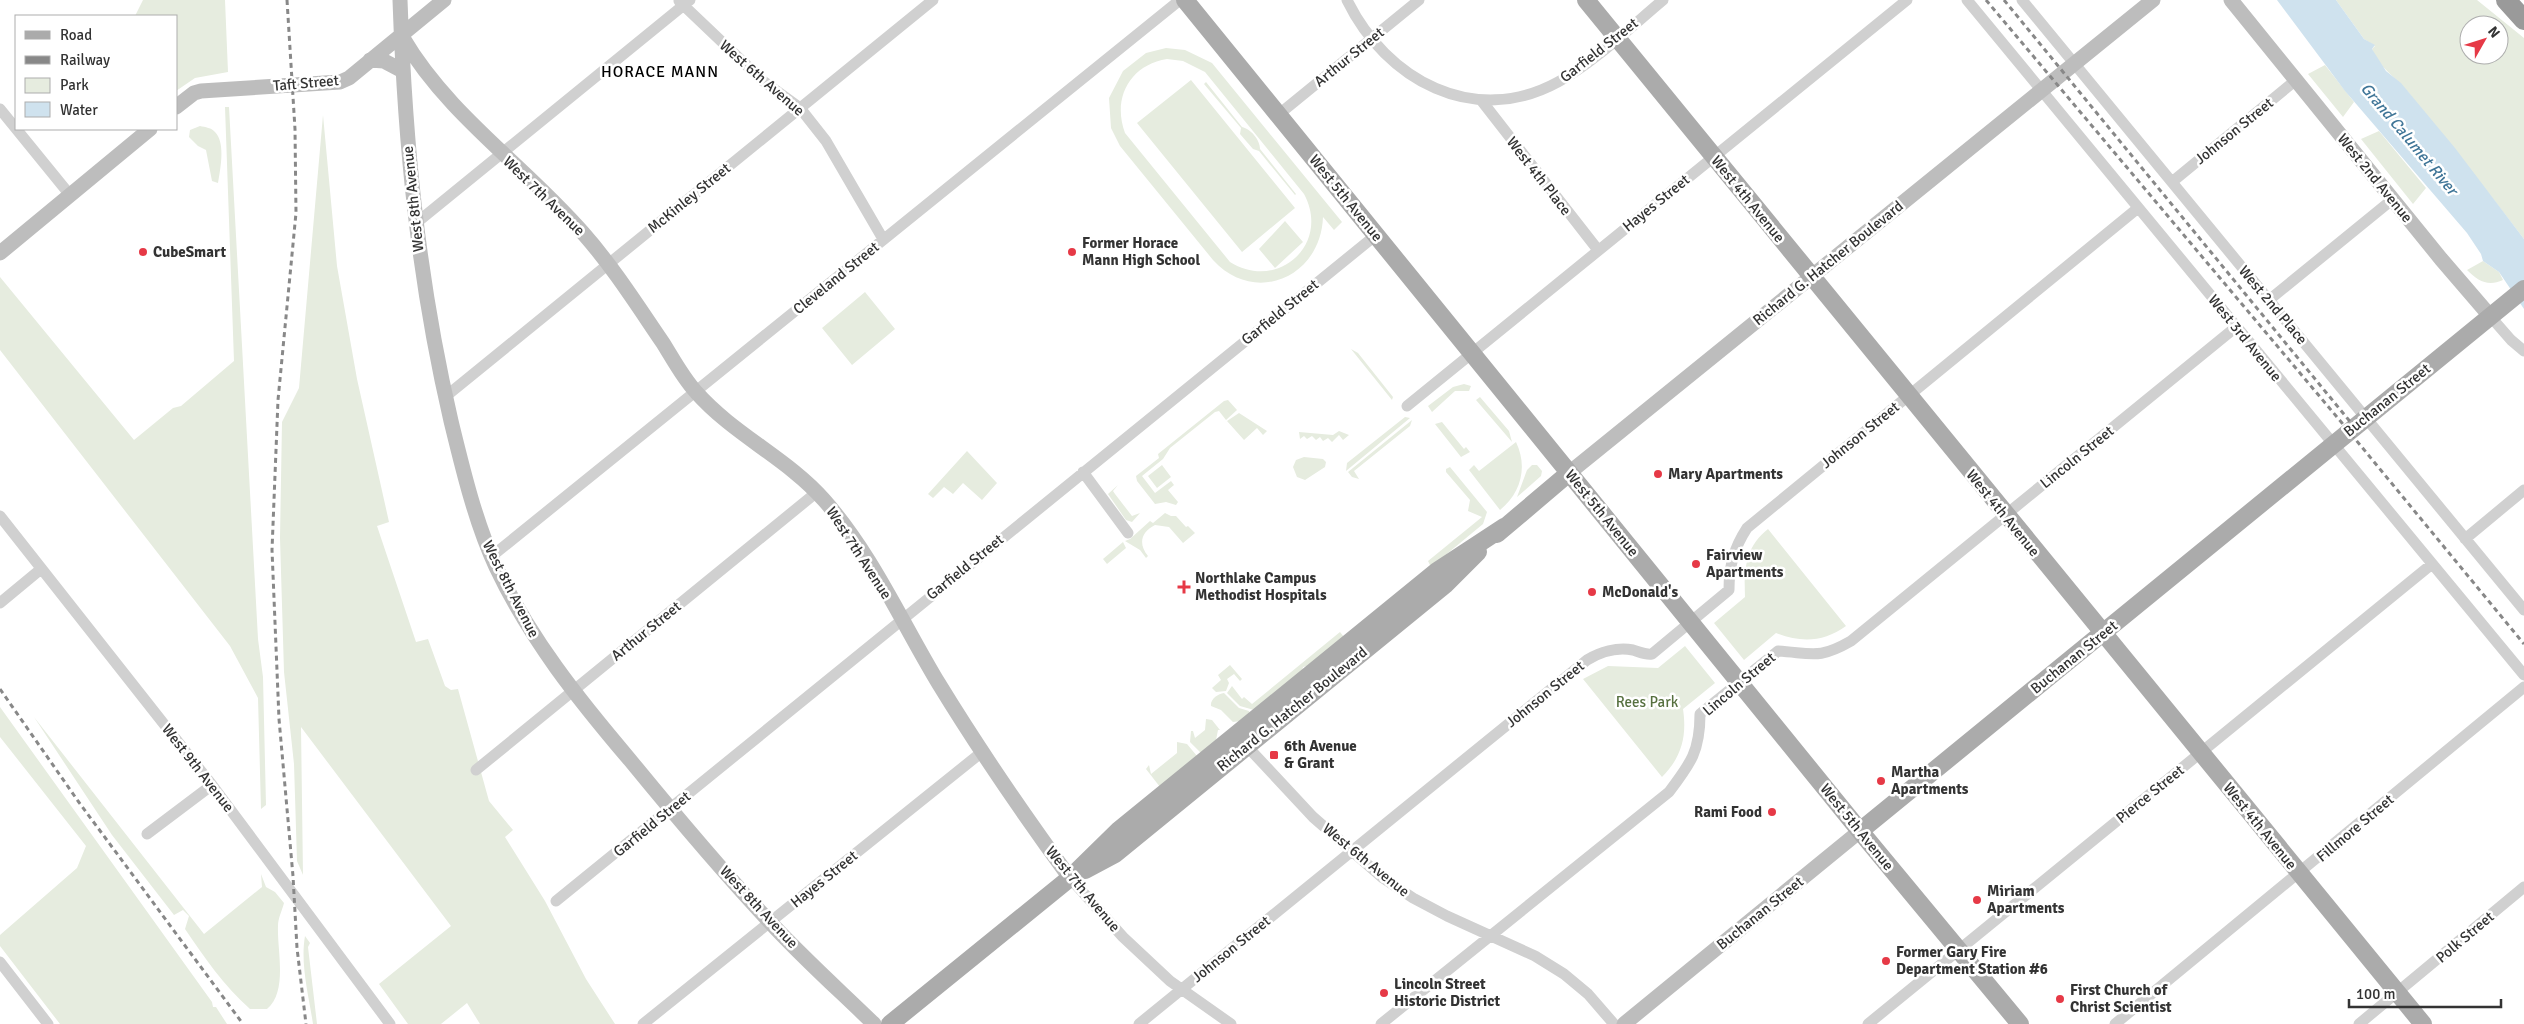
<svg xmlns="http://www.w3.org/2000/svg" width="2524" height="1024" font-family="Signika,sans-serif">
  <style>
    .green { fill: #e6ecdf; fill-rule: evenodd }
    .water { fill: #cfe2ee }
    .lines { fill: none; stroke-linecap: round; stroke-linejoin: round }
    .street { stroke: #d0d0d0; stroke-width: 11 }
    .secondary { stroke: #bdbdbd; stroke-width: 15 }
    .primary { stroke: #ababab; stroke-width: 18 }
    .highway { stroke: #9a9a9a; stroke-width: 20 }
    .rail { stroke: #888; stroke-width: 3; stroke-dasharray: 5 4; stroke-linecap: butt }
    .poi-dot { fill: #e63946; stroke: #fff; stroke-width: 2 }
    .labels { text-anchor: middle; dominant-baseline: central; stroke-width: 5; stroke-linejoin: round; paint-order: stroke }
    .street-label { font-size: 15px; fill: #333; stroke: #fff }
    .poi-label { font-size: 15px; font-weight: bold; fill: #333; stroke: #fff; text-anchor: start }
    .park-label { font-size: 15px; fill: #56703f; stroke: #fff }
    .neighbourhood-label { font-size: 16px; letter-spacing: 1px; fill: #000; stroke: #fff }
    .water-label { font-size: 16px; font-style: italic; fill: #3f7597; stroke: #fff }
  </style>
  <rect width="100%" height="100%" fill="#fff"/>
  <!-- green -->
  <path class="green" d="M143 0H225L228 72 195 78 176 91V16H135Z
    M2336 0H2477L2524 38V239C2486 189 2447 141 2408 92 2396 77 2379 68 2372 49L2375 46 2364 39ZM2469 25H2499V55H2469Z
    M1166 48 1185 50 1212 63 1342 222 1334 230 1323 217C1321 277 1255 306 1213 260L1120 146 1111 128 1109 98 1123 71 1146 53ZM1167 59 1183 61 1205 72 1304 194C1331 244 1278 292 1230 262L1125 133C1112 98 1130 65 1167 59Z
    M2325 65 2354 102 2343 117 2308 74Z
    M1191 80 1295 208 1242 252 1137 123Z
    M1206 82 1242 127C1251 129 1260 140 1260 149L1296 194 1295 195 1259 151 1253 149 1240 134 1241 128 1204 84Z
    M225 107H229L258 639 263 677 266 805 261 809 258 698 230 646 0 350V277L134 440 173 408 181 406 234 361Z
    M323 115 337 266 357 379 389 522 377 526 416 642 428 639 445 686 451 690 458 689 489 801 513 830 505 837 545 901 586 979 615 1024H480L467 1003 441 1024H408L379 984 451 926 301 727 303 875 297 861 294 764 284 672 280 538 282 422 299 388Z
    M200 126C205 127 212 128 215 132 226 143 220 170 218 183L212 181 206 150 198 146 189 137 190 130Z
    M2379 131 2426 188 2413 204 2361 139Z
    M1285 221 1303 242 1275 268 1259 249Z
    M2483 261 2499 272 2503 280C2488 287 2478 281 2467 270Z
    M865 292 895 329 852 365 822 328Z
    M1351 349 1358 353 1393 397 1392 400Z
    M1464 384 1471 386 1469 391H1455L1432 412 1428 406 1453 387Z
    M1480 397 1509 431 1512 442 1476 400Z
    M1228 400 1237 410 1226 420 1219 411 1215 412 1170 448 1163 459 1142 476 1155 493 1171 481 1174 485 1168 490 1178 502 1176 505 1166 502 1155 504 1137 481 1136 476 1159 458 1158 454 1224 401Z
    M1239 413 1267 431 1263 435 1257 428 1244 440 1227 421Z
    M1405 417 1410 418 1346 471 1347 463Z
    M1412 420 1410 426 1354 471 1359 479 1352 477 1348 472Z
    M1442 422 1464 449 1466 447 1470 452 1461 457 1435 424Z
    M1339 431 1349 435 1343 440 1339 435 1332 442 1328 438 1323 441 1320 437 1316 440 1312 436 1307 439 1304 436 1300 439 1299 432 1333 435Z
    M1516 442C1528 467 1521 493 1500 510L1469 470 1474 465 1479 471Z
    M967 451 997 483 982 500 963 483 953 494 944 487 933 498 928 494Z
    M1304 457 1323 459 1326 462 1325 467 1305 480 1297 477 1293 467 1296 460Z
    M1162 465 1171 477 1157 488 1148 476Z
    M1532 465H1537L1542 471 1541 476 1517 497 1527 470Z
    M1450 467 1487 512 1483 524 1431 567 1428 561 1482 517 1468 511 1470 500 1446 472V469Z
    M1118 485 1113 491 1115 494 1132 516 1140 513 1132 522 1126 520 1108 494Z
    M1165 513 1171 516H1176L1186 527 1188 526 1195 533 1183 543 1169 527 1155 525C1141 532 1138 544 1148 556L1146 558 1140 550 1125 541 1130 539 1150 521 1153 523Z
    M1768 529 1846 626C1824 642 1801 643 1776 633L1744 660 1714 623 1745 597C1744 570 1745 547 1768 529Z
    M1123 542 1126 548 1107 564 1103 559Z
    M1340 632 1344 637 1307 666 1303 667 1302 671 1254 710 1240 706 1227 693 1232 686 1242 699 1244 697 1252 704Z
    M1685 646 1715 683 1683 709C1687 736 1682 757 1662 777L1583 679 1608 666 1658 668Z
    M1230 665 1242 679 1240 681 1234 674 1227 679 1229 683 1226 691 1216 692 1212 688 1221 680 1218 675Z
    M1224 693 1239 708 1249 711 1250 714 1241 721 1233 722 1221 710 1211 706C1210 699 1218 694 1224 693Z
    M0 707 212 1002 213 1007H216L227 1024H60L0 946V935L77 868 86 846 0 737Z
    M34 717 204 934 262 887 261 874 266 887 275 892 284 903C282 911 278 918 278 926 277 951 288 991 267 1009H250C224 986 204 957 185 929L189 916 183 910 174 915 112 835Z
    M1206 719 1212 720 1220 730H1218L1216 740 1201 753 1190 742 1191 731H1193L1195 738 1205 730Z
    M1177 742 1187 744 1197 756 1160 787 1146 769 1149 765 1151 774 1177 753Z
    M305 936 310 943 308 947 317 1024H313C309 997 300 964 305 936Z"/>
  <!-- water -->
  <path class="water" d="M2277 0H2336L2364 39 2375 45 2372 49 2386 71 2401 83 2455 148 2524 239V309L2499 272 2483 261 2481 254 2467 233 2345 91Z"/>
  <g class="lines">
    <!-- street -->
    <path class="street" d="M1347 0C1386 80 1474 128 1558 82 1593 63 1632 26 1663 0
      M1967 0 2524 675
      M2022 0 2524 610
      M679 1 763 81 800 108 826 141 883 239
      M1481 100 1598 250
      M0 109 70 195
      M1278 115 1419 0
      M2172 182 2296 80
      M415 224 690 0
      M2269 300 2393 199
      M2490 316 2511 340 2524 351
      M445 397 933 0
      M1407 406 1907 0
      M1083 472 1128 533
      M0 516 212 785 390 1024
      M2465 539 2524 490
      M492 556 1180 0
      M0 603 41 569
      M1244 743 1313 817 1383 878 1413 898 1447 916 1535 956 1564 974 1588 994 1614 1024
      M476 770 817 492
      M147 834 212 785
      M1070 878 1123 937 1170 981 1231 1024
      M556 901 1376 235
      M0 962 48 1024
      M643 1024 982 752
      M1139 1024 1587 660C1600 652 1617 647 1633 650 1640 652 1645 655 1652 654L1729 590C1729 566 1734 548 1747 528L2138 208
      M1381 1024 1669 792C1691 763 1700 751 1700 714L1778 651C1812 653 1818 660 1851 641L2236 327
      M1868 1024 2432 564
      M2115 1024 2524 687
      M2359 1024 2524 887"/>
    <!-- secondary -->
    <path class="secondary" d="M400 0C405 145 418 279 451 421 463 470 475 521 496 567 530 639 579 700 630 760 675 815 720 869 769 921 802 957 839 990 874 1024
      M2231 0 2441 259 2490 316
      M403 38C448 115 526 167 583 233 613 267 637 305 663 343 673 359 683 378 696 392 734 435 787 458 824 500 872 554 902 623 939 684 980 751 1024 815 1070 878
      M370 60 384 61 403 71
      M176 107 194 93 201 91 340 82 349 78 444 0
      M0 253 150 129
      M1569 473 2153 0
      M1624 1024 1860 831"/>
    <!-- primary -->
    <path class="primary" d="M1185 0 1860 831 2020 1024
      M1586 0 2423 1024
      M1497 534 1569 473
      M1860 831 2524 289
      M1085 870 1115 854 1446 584 1478 552
      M890 1024 1070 878 1119 830 1437 571 1504 527"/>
    <!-- highway -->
    <path class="highway" d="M2506 0 2524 20"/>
    <!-- rail -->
    <path class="rail" d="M287 0 295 129 296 213 278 400 272 550 279 719 293 876 297 948 306 1024
      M1986 0 2342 423 2524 644
      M2004 0 2352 424
      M0 689 78 801 243 1024"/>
  </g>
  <!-- markers -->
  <g class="poi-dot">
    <circle cx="143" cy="252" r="5"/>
    <circle cx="1072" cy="252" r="5"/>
    <circle cx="1658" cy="474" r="5"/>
    <circle cx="1696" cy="564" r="5"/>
    <path d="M1181.5 579.5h5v5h5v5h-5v5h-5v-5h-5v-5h5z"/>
    <circle cx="1592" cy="592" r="5"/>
    <rect x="1269" y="750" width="10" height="10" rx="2.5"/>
    <circle cx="1881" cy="781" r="5"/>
    <circle cx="1772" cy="812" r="5"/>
    <circle cx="1977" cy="900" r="5"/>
    <circle cx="1886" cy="961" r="5"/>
    <circle cx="1384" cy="993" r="5"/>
    <circle cx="2060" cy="999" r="5"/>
  </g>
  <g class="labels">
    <!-- street labels -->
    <g class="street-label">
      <text transform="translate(1599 50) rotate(-38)">Garfield Street</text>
      <text transform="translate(1349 57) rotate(-39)">Arthur Street</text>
      <text transform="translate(762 78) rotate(41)">West 6th Avenue</text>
      <text transform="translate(306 83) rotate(-5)">Taft Street</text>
      <text transform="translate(2234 131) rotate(-39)">Johnson Street</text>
      <text transform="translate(1539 176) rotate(52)">West 4th Place</text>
      <text transform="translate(2375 178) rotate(51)">West 2nd Avenue</text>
      <text transform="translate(544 196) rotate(44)">West 7th Avenue</text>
      <text transform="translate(689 198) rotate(-39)">McKinley Street</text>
      <text transform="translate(1346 198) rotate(51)">West 5th Avenue</text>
      <text transform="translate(413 199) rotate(-96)">West 8th Avenue</text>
      <text transform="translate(1748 199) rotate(51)">West 4th Avenue</text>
      <text transform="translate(1656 203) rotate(-39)">Hayes Street</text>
      <text transform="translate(1828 263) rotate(-39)">Richard G. Hatcher Boulevard</text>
      <text transform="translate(836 278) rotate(-39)">Cleveland Street</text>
      <text transform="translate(2273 305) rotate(50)">West 2nd Place</text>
      <text transform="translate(1280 312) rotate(-39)">Garfield Street</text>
      <text transform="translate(2245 338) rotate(51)">West 3rd Avenue</text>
      <text transform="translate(2387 400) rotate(-39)">Buchanan Street</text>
      <text transform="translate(1860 435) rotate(-39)">Johnson Street</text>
      <text transform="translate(2077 457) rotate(-39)">Lincoln Street</text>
      <text transform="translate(1602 513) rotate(51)">West 5th Avenue</text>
      <text transform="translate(2003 513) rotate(51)">West 4th Avenue</text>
      <text transform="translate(859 553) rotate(57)">West 7th Avenue</text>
      <text transform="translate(965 567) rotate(-39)">Garfield Street</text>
      <text transform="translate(511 589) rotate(63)">West 8th Avenue</text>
      <text transform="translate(646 631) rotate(-39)">Arthur Street</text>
      <text transform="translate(2074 657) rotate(-39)">Buchanan Street</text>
      <text transform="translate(1739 684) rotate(-40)">Lincoln Street</text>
      <text transform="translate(1545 694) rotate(-39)">Johnson Street</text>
      <text transform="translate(1292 709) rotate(-39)">Richard G. Hatcher Boulevard</text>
      <text transform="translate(198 768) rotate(52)">West 9th Avenue</text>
      <text transform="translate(2150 794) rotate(-39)">Pierce Street</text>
      <text transform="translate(652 824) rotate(-39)">Garfield Street</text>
      <text transform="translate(2260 826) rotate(51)">West 4th Avenue</text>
      <text transform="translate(1857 827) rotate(51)">West 5th Avenue</text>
      <text transform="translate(2355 828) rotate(-40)">Fillmore Street</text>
      <text transform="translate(1366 860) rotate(39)">West 6th Avenue</text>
      <text transform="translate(824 879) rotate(-39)">Hayes Street</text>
      <text transform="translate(1083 889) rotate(50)">West 7th Avenue</text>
      <text transform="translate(759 907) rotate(47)">West 8th Avenue</text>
      <text transform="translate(1760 913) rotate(-39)">Buchanan Street</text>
      <text transform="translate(2465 937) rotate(-40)">Polk Street</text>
      <text transform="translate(1231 949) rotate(-39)">Johnson Street</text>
    </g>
    <!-- poi labels -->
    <g class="poi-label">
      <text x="1082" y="243">Former Horace<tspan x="1082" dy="17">Mann High School</tspan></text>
      <text x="153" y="252">CubeSmart</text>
      <text x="1668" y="474">Mary Apartments</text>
      <text x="1706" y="555">Fairview<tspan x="1706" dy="17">Apartments</tspan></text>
      <text x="1195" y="578">Northlake Campus<tspan x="1195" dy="17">Methodist Hospitals</tspan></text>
      <text x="1602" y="592">McDonald's</text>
      <text x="1284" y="746">6th Avenue<tspan x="1284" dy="17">&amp; Grant</tspan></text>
      <text x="1891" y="772">Martha<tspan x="1891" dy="17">Apartments</tspan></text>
      <text x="1762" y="812" text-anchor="end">Rami Food</text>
      <text x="1987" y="891">Miriam<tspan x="1987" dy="17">Apartments</tspan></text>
      <text x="1896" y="952">Former Gary Fire<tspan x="1896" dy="17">Department Station #6</tspan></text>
      <text x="1394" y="984">Lincoln Street<tspan x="1394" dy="17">Historic District</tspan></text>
      <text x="2070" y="990">First Church of<tspan x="2070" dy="17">Christ Scientist</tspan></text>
    </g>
    <!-- park labels -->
    <g class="park-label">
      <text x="1647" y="702">Rees Park</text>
    </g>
    <!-- neighbourhood labels -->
    <g class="neighbourhood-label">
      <text x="660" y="72">HORACE MANN</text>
    </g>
    <!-- water labels -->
    <g class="water-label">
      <text transform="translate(2409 139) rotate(50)">Grand Calumet River</text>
    </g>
  </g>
  <!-- legend -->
  <rect x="15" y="15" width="162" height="115" fill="#ffffff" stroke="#adadad"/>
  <rect x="25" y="31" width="25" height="8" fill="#ababab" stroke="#adadad"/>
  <text x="60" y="40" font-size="15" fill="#333333">Road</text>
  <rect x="25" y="56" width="25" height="8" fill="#888888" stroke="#adadad"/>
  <text x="60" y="65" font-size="15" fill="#333333">Railway</text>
  <rect x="25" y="78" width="25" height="15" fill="#e6ecdf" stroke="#adadad"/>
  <text x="60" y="90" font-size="15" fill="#333333">Park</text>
  <rect x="25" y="102" width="25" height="15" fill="#cfe2ee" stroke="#adadad"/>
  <text x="60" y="115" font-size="15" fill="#333333">Water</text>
  <!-- north arrow -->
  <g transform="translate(2484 40) rotate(51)"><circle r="24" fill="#ffffff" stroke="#adadad"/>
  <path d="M0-4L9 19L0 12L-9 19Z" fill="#e63946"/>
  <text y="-8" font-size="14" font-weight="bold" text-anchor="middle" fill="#333333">N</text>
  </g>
  <!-- scale -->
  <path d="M2349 999v8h152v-8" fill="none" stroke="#333333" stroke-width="2.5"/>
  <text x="2356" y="999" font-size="15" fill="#333333" stroke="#ffffff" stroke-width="4" paint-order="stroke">100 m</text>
</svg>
